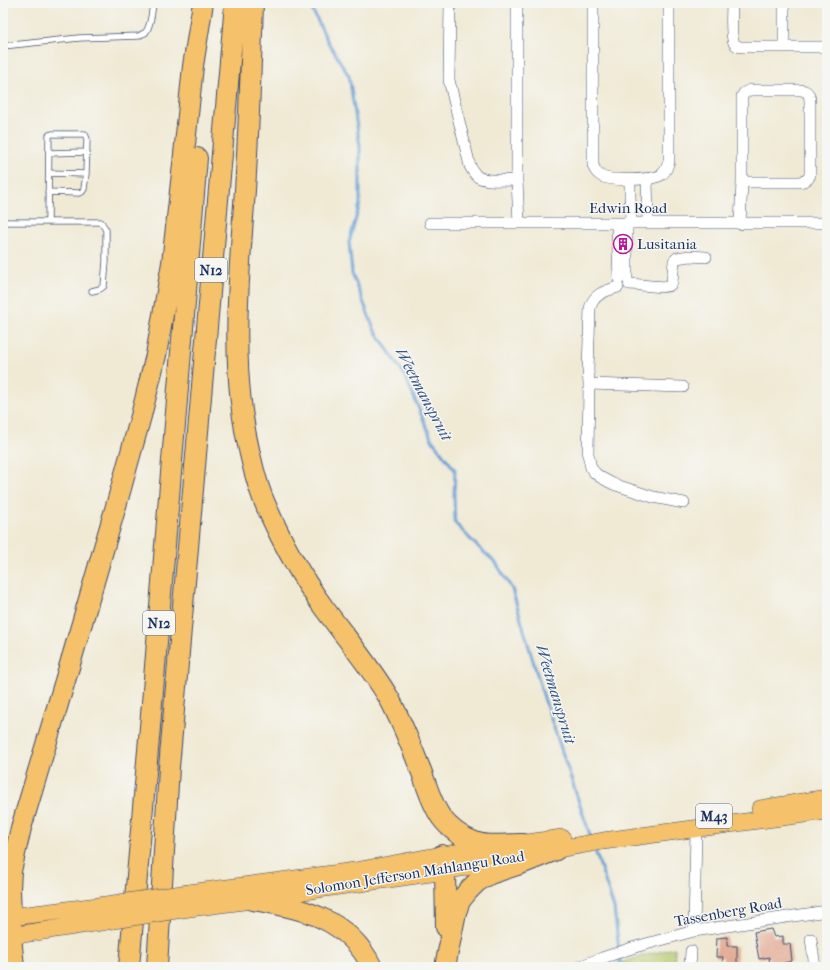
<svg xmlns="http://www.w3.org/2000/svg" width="830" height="970" font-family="'IM FELL French Canon',serif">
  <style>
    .green { fill: #b6c96d; stroke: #687c66 }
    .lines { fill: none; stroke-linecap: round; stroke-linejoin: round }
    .stream { stroke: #659fd5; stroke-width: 3 }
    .building { fill: #e3ab94 }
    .lane-casing { stroke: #3b4b70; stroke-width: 7 }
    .street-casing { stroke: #3b4b70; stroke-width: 12 }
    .primary-casing { stroke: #3b4b70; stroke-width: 18 }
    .highway-casing { stroke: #3b4b70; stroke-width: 22 }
    .lane { stroke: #fff; stroke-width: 5.5 }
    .street { stroke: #fff; stroke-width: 11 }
    .primary { stroke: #f5c16b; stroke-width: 17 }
    .highway { stroke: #f5c16b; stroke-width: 20 }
    .primary-bridge-casing { stroke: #3b4b70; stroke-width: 18; stroke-linecap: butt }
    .primary-bridge { stroke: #f5c16b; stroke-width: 17 }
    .labels { text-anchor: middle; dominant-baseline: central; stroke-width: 3; stroke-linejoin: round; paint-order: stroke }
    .shield { fill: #f6f6f2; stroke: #5d6b8a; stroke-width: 1 }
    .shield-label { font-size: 14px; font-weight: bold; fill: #1b2f5e }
    .street-label { font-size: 15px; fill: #1b2f5e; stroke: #f6f6f2 }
    .poi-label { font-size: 15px; fill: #1b2f5e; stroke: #f6f6f2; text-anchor: start }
    .water-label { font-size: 16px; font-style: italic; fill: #355688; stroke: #f6f6f2 }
  </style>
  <rect width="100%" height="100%" fill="#f6f6f2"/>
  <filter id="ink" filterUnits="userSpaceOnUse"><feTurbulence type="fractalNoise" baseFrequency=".025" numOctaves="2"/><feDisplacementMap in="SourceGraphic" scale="8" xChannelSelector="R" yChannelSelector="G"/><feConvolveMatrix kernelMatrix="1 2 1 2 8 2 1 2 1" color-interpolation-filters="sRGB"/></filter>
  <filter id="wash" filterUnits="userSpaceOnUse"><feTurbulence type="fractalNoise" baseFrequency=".012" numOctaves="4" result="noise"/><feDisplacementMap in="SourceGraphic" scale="16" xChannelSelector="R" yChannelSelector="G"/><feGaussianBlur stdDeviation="0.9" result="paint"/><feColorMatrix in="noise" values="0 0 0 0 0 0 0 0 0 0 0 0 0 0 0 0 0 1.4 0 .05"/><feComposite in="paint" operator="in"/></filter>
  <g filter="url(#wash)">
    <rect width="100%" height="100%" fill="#f0ead5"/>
    <!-- green -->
    <path class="green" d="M675 948 674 967H608L642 956Z"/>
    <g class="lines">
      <!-- stream -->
      <path class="stream" d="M309 3 328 42 349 76 360 146V204L349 242 352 273 374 329 405 376 432 440 455 470 454 496 455 523 476 545 496 563 512 589 544 698 591 838
        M594 847 614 908 619 950
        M619 956 621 967"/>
    </g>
    <g id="blocks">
      <!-- building -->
      <path class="building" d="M771 929 774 937 783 936V944H790L792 961 784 963V967H770L769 957 759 959 754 932Z
        M727 937V946H737V967H722L723 957H716L717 938Z"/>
    </g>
  </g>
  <g filter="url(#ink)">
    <use href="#blocks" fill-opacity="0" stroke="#3b4b70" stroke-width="1"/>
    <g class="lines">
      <!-- lane casing -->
      <g class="lane-casing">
        <path id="lane" d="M3 46 79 38 139 36C140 35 144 33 145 33 151 27 152 11 153 3
          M49 153 87 152
          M49 173 86 174
          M3 222H101L106 230V261L104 286 100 289 92 291
          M48 222 49 135 52 134H85L87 139 86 174 84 189 82 192 79 193 48 192"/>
      </g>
      <!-- street casing -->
      <g class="street-casing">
        <path id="street" d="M450 3 449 80 470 166C472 170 474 174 478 177 487 182 507 180 517 180
          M517 3V180L519 223
          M593 3V165C595 171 597 174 603 177 611 181 654 180 661 175 666 172 667 167 669 161V3
          M732 3C732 12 730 36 734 43 736 46 739 47 742 47H823L827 45
          M784 3V47
          M630 179V196L631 223
          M647 179 648 223
          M430 223H827
          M617 224 619 279
          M627 224V278
          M740 224 742 182V96L744 93 750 90H801C808 91 810 95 810 102V173C810 179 806 181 799 182H742
          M629 284C637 284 665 289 670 285 671 284 672 283 672 282L674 261 677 258 689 256 706 257
          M618 287C606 291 594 293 590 308L588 370 589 384 588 454 591 468 595 473 600 477 613 484 653 497 684 503
          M589 384 683 387
          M694 931 696 830
          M811 939 815 967
          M578 967 602 958 635 947 694 931 827 911
          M690 967 691 951"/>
      </g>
      <!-- primary casing -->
      <g class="primary-casing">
        <path id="primary" d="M760 809 827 798
          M542 852 603 841 827 811
          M189 893 355 871 442 855 562 838
          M189 908 252 900 304 891 445 871 518 857
          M3 918 106 905
          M3 937 107 921"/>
      </g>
      <!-- highway casing -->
      <g class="highway-casing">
        <path id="highway" d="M253 3C251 65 249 128 245 190 239 278 229 367 250 454 254 472 259 491 267 508 283 544 301 577 324 608 346 638 370 666 389 698 402 722 412 748 422 773 427 787 432 804 441 817 449 828 462 838 475 842 491 848 507 843 523 844
          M442 855 445 871 446 927
          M252 900C302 908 348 918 372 967
          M14 967 11 936V917L10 889 11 871 21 828 73 654 118 499 141 416 156 355 172 263 183 164 193 66 203 3
          M129 967 150 727 197 158
          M157 967 169 768 235 3
          M445 967 456 912 460 901 468 891 477 882 490 874 526 862 556 850"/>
      </g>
      <!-- lane -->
      <use href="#lane" class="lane"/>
      <!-- street -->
      <use href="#street" class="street"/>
      <!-- primary -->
      <use href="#primary" class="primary"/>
      <!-- highway -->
      <use href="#highway" class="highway"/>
      <!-- primary-bridge casing -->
      <g class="primary-bridge-casing">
        <path id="primary-bridge" d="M106 905 189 893
          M107 921 189 908"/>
      </g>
      <!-- primary-bridge -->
      <use href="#primary-bridge" class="primary-bridge"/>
    </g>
  </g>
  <!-- icons -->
  <defs>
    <g id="building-ring" transform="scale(1)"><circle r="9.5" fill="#f6f6f2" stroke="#b5179e" stroke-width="1.5"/><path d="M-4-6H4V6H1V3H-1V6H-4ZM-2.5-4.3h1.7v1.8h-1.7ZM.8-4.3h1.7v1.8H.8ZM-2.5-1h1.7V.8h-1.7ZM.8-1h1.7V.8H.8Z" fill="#b5179e"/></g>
  </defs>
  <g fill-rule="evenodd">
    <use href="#building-ring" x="623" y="244"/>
  </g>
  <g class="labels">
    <!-- shield labels -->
    <g class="shield">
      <rect x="195" y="258" width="32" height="24" rx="3"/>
      <rect x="143" y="611" width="32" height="24" rx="3"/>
      <rect x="696" y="804" width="36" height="24" rx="3"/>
    </g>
    <g class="shield-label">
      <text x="211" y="270">N12</text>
      <text x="159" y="623">N12</text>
      <text x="714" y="816">M43</text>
    </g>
    <!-- street labels -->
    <g class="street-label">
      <text x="628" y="208">Edwin Road</text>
      <text transform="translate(415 873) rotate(-9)">Solomon Jefferson Mahlangu Road</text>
      <text transform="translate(728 912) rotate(-10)">Tassenberg Road</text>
    </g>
    <!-- poi labels -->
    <g class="poi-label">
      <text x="637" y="244">Lusitania</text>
    </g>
    <!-- water labels -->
    <g class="water-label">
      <text transform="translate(424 394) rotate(62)">Weetmanspruit</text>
      <text transform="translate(556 694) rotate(73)">Weetmanspruit</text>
    </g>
  </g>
  <!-- margin -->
  <rect width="830" height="970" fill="none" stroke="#f6f6f2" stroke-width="16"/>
</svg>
